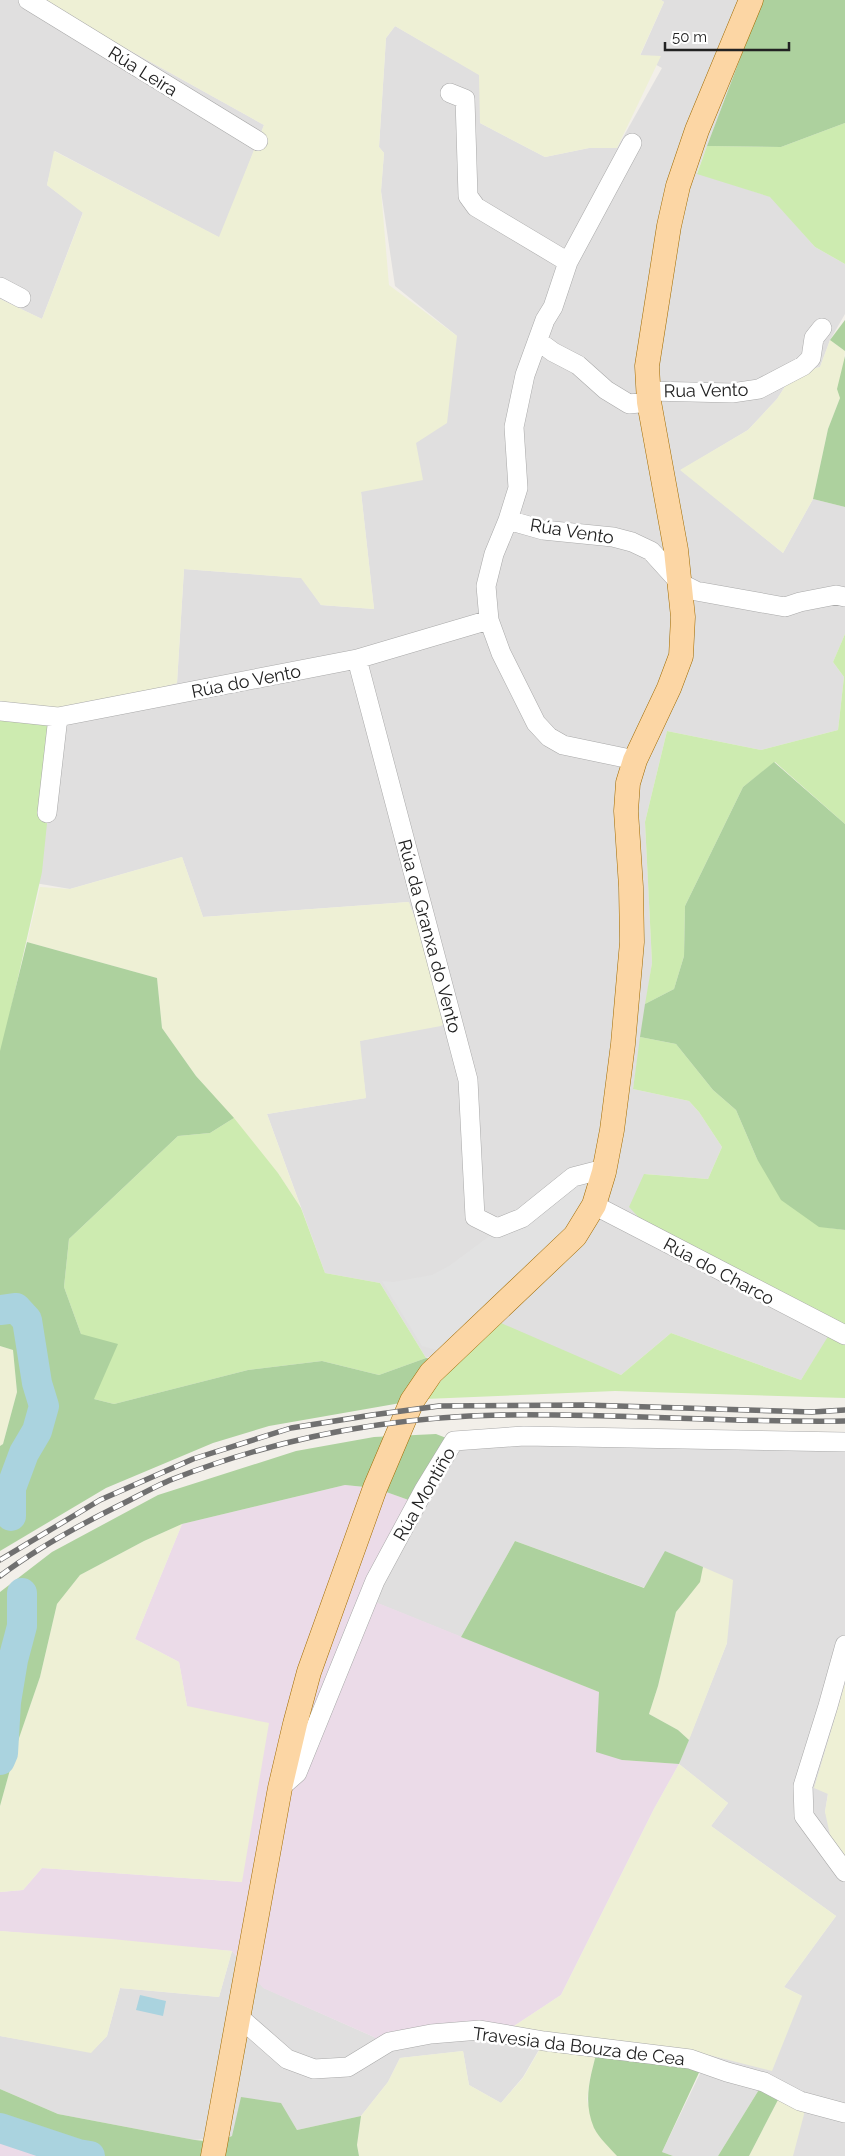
<svg xmlns="http://www.w3.org/2000/svg" width="845" height="2156" font-family="Raleway,sans-serif">
  <style>
    .residential { fill: #e0dfdf }
    .industrial { fill: #ebdbe8 }
    .farmland { fill: #eef0d5 }
    .grass { fill: #cdebb0 }
    .forest { fill: #add19e }
    .parking { fill: #e2e2e2 }
    .water { fill: #aad3df }
    .lines { fill: none; stroke-linecap: round; stroke-linejoin: round }
    .river { stroke: #aad3df; stroke-width: 30 }
    .minor-casing { stroke: #a9a9a9; stroke-width: 20 }
    .major-casing { stroke: #a06b00; stroke-width: 25 }
    .minor { stroke: #fff; stroke-width: 19 }
    .major { stroke: #fcd6a4; stroke-width: 24 }
    .rail-casing { stroke: #707070; stroke-width: 5.5 }
    .rail { stroke: #fff; stroke-width: 4; stroke-dasharray: 11; stroke-linecap: butt }
    .labels { text-anchor: middle; dominant-baseline: central; stroke-width: 5; stroke-linejoin: round; paint-order: stroke }
    .street-label { font-size: 18px; fill: #222; stroke: #fff }
  </style>
  <rect width="100%" height="100%" fill="#f2efe9"/>
  <!-- residential -->
  <path class="residential" d="M0 0H39L264 125 220 238 55 151 47 185 83 212 42 319 0 299Z
    M661 0H749L752 27 697 173 771 197 815 247 845 264V314L830 340 820 367 793 374 777 399 748 430 681 470 783 553 813 499 845 507V634L833 662 844 677 838 730 761 750 667 731 645 822 652 963 633 1089 689 1101 699 1112 722 1147 708 1179 645 1174 833 1330 801 1380 671 1333 621 1375 507 1330 426 1358 380 1283 325 1273 267 1114 366 1098 359 1041 441 1025 408 902 203 917 182 857 70 889 35 883 50 708 177 683 184 569 302 578 321 605 374 609 361 492 408 441 457 336 395 286 381 191 384 153 379 147 386 38 395 26 480 75V123L545 157 589 148H617L662 68 640 56 664 2Z
    M454 1441 845 1442V1686L825 1812 845 1859V2156H792L760 2088 718 2156H673L662 2152 709 2055 802 1996 784 1987 836 1916 711 1826 728 1803 679 1764 727 1643 645 1588 515 1541 461 1637 367 1599Z
    M232 1951 264 1988 374 2037 459 2032 544 2041 523 2077 501 2103 469 2085 463 2051 400 2058 388 2082 361 2116 297 2130 280 2103 232 2136 195 2140 58 2114 0 2089V2036L91 2052 107 2036 120 1988 219 1997Z"/>
  <!-- industrial -->
  <path class="industrial" d="M345 1485 375 1488 417 1503 368 1599 599 1692 622 1760 679 1764 654 1809 561 1995 502 2034 381 2047 374 2037 263 1988 232 1951 0 1931V1892L23 1890 42 1868 242 1882 187 1706 179 1662 135 1639 182 1524Z
    M0 2135 63 2156H0Z"/>
  <!-- farmland -->
  <path class="farmland" d="M39 0H661L664 2 640 55 661 56 617 148H589L545 157 480 123 479 75 395 26 386 38 379 147 384 153 381 191 389 285 457 336 447 423 416 443 423 480 361 492 374 609 321 605 301 578 184 569 177 683 58 717 0 711V299L42 319 83 213 47 185 54 151 219 237 264 125Z
    M830 340 845 351 840 398 828 429 813 499 783 553 680 470 748 430 777 399 793 374 820 367Z
    M182 857 203 917 409 902 451 1018 441 1026 360 1041 366 1098 267 1114 301 1208 278 1173 196 1076 162 1028 157 978 27 942 40 887 70 889Z
    M0 1346 13 1350 17 1392 3 1444 0 1446Z
    M182 1524 135 1639 179 1662 187 1706 269 1723 242 1882 42 1868 23 1890 0 1892V1806L18 1741 40 1677 57 1604 80 1575 144 1541Z
    M703 1567 733 1580 727 1643 689 1740 678 1730 649 1714 658 1686 676 1612 694 1589Z
    M845 1684V1859L830 1835 825 1812 828 1794 814 1788Z
    M679 1764 728 1803 711 1826 836 1916 784 1987 802 1996 772 2071 709 2055 703 2064 598 2047 590 2078 587 2100 595 2130 617 2156H359L357 2145 361 2116 388 2082 400 2058 463 2051 469 2085 501 2103 523 2078 544 2042 502 2034 561 1995 654 1809Z
    M0 1931 112 1939 232 1951 219 1997 120 1988 107 2036 91 2053 0 2036Z
    M782 2092 807 2103 793 2156H749Z"/>
  <!-- grass -->
  <path class="grass" d="M845 123V264L815 247 770 197 697 174 707 146 781 147Z
    M845 634V824L775 762 743 787 685 906 684 956 674 989 645 1004 652 963 645 822 667 731 761 750 838 730 844 677 833 662Z
    M0 711 58 717 42 872 0 1057Z
    M640 1037 676 1044 713 1090 736 1110 757 1159 830 1228 845 1230V1398L615 1391 425 1399 449 1372 501 1323 621 1375 671 1333 801 1380 832 1330 659 1239 629 1207 644 1174 708 1179 722 1147 699 1112 689 1101 633 1089Z
    M234 1118 278 1173 301 1208 325 1273 380 1283 426 1358 379 1375 322 1361 248 1370 114 1404 94 1399 81 1334 64 1287 69 1239 178 1136 210 1133Z"/>
  <!-- forest -->
  <path class="forest" d="M749 0H845V123L781 147 707 146 752 27Z
    M845 320V351L830 340Z
    M845 356V507L813 499 828 429 840 398 837 389Z
    M774 762 845 824V1230L819 1227 781 1200 757 1159 736 1110 713 1090 676 1044 640 1037 645 1004 674 989 684 956 685 906 743 787Z
    M27 942 157 978 162 1028 196 1076 234 1118 210 1133 178 1136 69 1239 64 1287 81 1334 118 1344 94 1399 114 1404 248 1370 322 1361 379 1375 426 1358 444 1361 412 1401 269 1426 213 1443 106 1488 0 1551V1446L3 1444 17 1392 13 1350 0 1346V1051Z
    M436 1434 454 1441 417 1503 375 1488 345 1485 182 1524 144 1541 80 1575 57 1604 40 1677 18 1741 0 1806V1592L52 1552 158 1495 296 1451 374 1437Z
    M515 1541 644 1588 665 1551 703 1567 700 1582 676 1612 658 1686 649 1714 678 1730 689 1740 679 1764 622 1760 596 1752 599 1692 461 1637Z
    M598 2047 703 2064 662 2152 673 2156H617C610 2148 599 2138 594 2128 582 2100 591 2075 598 2047Z
    M760 2088 782 2092 749 2156H718Z
    M0 2089 58 2114 195 2140 215 2142 232 2136 241 2097 281 2103 297 2130 361 2116 357 2145 359 2156H63L0 2135Z"/>
  <!-- parking -->
  <path class="parking" d="M581 1180 589 1186 584 1202 570 1226 444 1352 422 1346 382 1281 393 1282 432 1275 449 1266 495 1232Z"/>
  <!-- water -->
  <path class="water" d="M140 1995 166 2001 163 2016 136 2010Z"/>
  <g class="lines">
    <!-- river -->
    <path class="river" d="M0 1310 16 1308 27 1320 37 1383 44 1406 37 1431 24 1453 11 1488V1516
      M0 1760 3 1753 6 1702 13 1660 22 1626V1593
      M0 2128 78 2154 90 2156"/>
    <!-- minor casing -->
    <g class="minor-casing">
      <path id="minor" d="M28 0 258 141
        M450 93 465 99 468 196 476 207 568 262
        M632 143 568 262 553 307 545 320 525 375 514 427 518 488 508 520 494 554 486 586 489 620 501 653 536 723 549 737 563 745 635 760
        M0 287 21 298
        M538 341 553 352 578 365 606 390 629 404 649 402
        M649 391 732 393 759 389 803 366 811 358 814 338 822 328
        M508 520 543 530 613 537 632 542 651 551 680 583 696 591 785 607 800 602 836 595 845 597
        M357 659 468 1080 475 1217 497 1228 522 1218 573 1177 604 1169
        M0 711 58 717 357 659 489 620
        M47 813 58 717
        M594 1205 845 1335
        M845 1645 828 1706 803 1786 804 1816 845 1872
        M280 1788 297 1773 375 1581 424 1490 454 1441 524 1436 845 1442
        M238 2016 287 2059 314 2069 348 2067 389 2042 431 2034 480 2030 544 2041 690 2059 727 2072 764 2082 800 2101 845 2113"/>
    </g>
    <!-- major casing -->
    <g class="major-casing">
      <path id="major" d="M213 2156 280 1788 295 1724 309 1672 375 1488 412 1401 431 1373 575 1236 594 1205 604 1172 612 1130 623 1044 632 942 631 887 626 811 628 783 635 760 669 688 681 656 683 617 676 550 649 402 647 366 669 226 678 186 697 130 751 0"/>
    </g>
    <!-- minor -->
    <use href="#minor" class="minor"/>
    <!-- major -->
    <use href="#major" class="major"/>
    <!-- rail casing -->
    <g class="rail-casing">
      <path id="rail" d="M0 1560 100 1500 193 1459 291 1428 372 1415 439 1406 585 1405 812 1412 845 1410
        M0 1576C36 1549 74 1528 114 1508 133 1499 153 1487 173 1479 278 1438 388 1417 501 1415 615 1413 730 1423 845 1421"/>
    </g>
    <!-- rail -->
    <use href="#rail" class="rail"/>
  </g>
  <g class="labels">
    <!-- street labels -->
    <g class="street-label">
      <text transform="translate(143 71) rotate(32)">Rúa Leira</text>
      <text transform="translate(706 390) rotate(-1)">Rua Vento</text>
      <text transform="translate(572 531) rotate(9)">Rúa Vento</text>
      <text transform="translate(246 681) rotate(-11)">Rúa do Vento</text>
      <text transform="translate(430 936) rotate(75)">Rúa da Granxa do Vento</text>
      <text transform="translate(719 1271) rotate(28)">Rúa do Charco</text>
      <text transform="translate(424 1494) rotate(-60)">Rúa Montiño</text>
      <text transform="translate(579 2046) rotate(7)">Travesia da Bouza de Cea</text>
    </g>
  </g>
  <!-- scale -->
  <path d="M665 42v8h124v-8" fill="none" stroke="#222222" stroke-width="2.5"/>
  <text x="672" y="42" font-size="15" fill="#222222" stroke="#ffffff" stroke-width="4" paint-order="stroke">50 m</text>
</svg>
